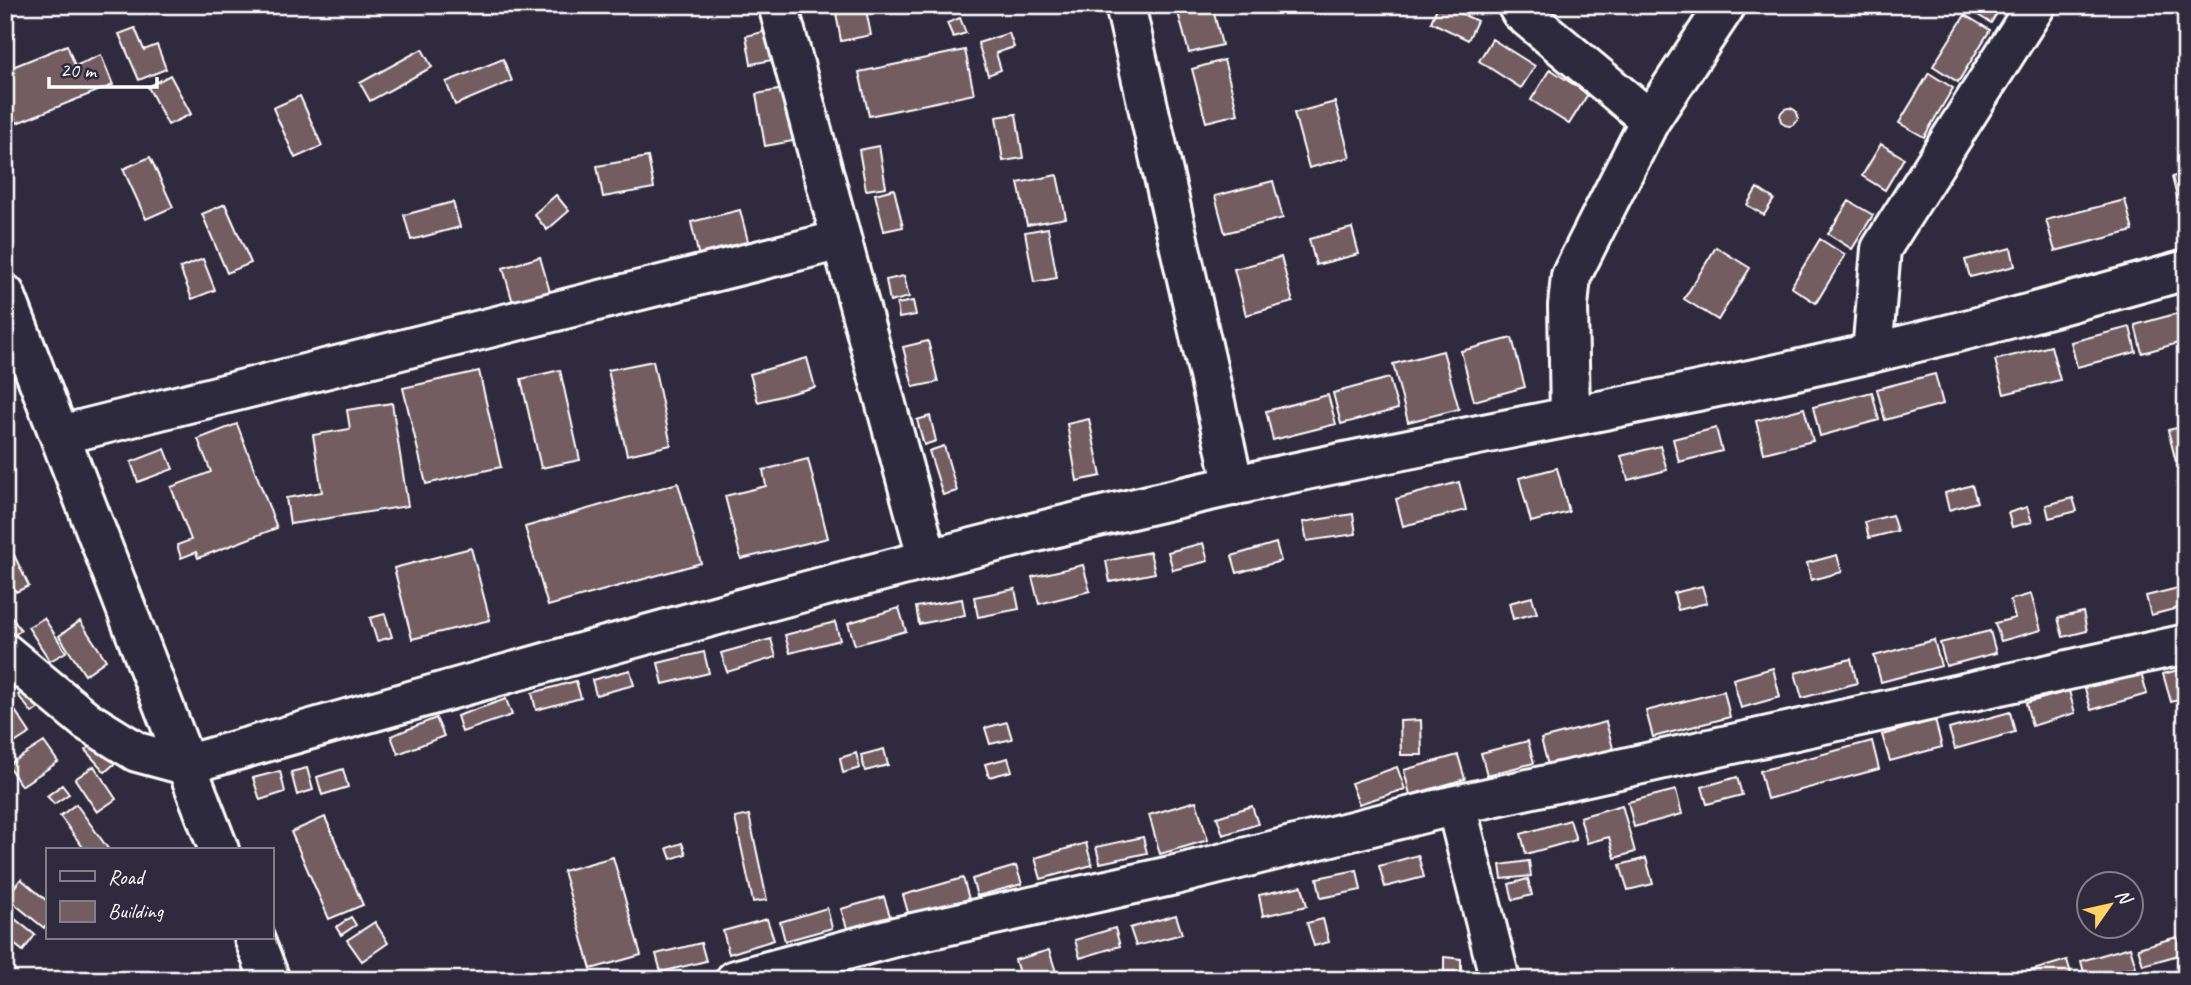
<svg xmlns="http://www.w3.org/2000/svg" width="2191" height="985" font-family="Caveat,sans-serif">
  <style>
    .building { fill: #735d61; stroke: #fff; stroke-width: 2 }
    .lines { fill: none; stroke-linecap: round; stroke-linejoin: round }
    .minor-casing { stroke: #fff; stroke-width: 44 }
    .minor { stroke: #2f2a3d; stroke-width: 38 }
  </style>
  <rect width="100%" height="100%" fill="#2f2a3d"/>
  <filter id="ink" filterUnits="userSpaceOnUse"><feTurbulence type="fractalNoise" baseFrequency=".0143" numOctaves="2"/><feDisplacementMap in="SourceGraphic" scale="14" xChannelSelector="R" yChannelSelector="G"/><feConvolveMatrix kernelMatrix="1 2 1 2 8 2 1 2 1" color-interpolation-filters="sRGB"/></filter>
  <g filter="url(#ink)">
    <!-- building -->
    <path class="building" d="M843 5H865L871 35 841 41 835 7Z
      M1176 5H1212L1222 45 1189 53Z
      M1438 5H1443L1477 21 1468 40 1431 22Z
      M1961 5H2002L1991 23Z
      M1965 15 1990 30 1958 82 1933 66Z
      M960 18 966 33 953 37 947 23Z
      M135 28 144 50 157 45 166 69 139 80 119 34Z
      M767 31 772 60 751 64 746 36Z
      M1009 33 1014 47 996 53 1001 70 988 75 978 43Z
      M1492 39 1535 66 1521 88 1479 61Z
      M67 45 75 66 101 55 113 85 17 123 5 95V70Z
      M422 49 432 67 370 101 360 83Z
      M965 50 974 94 869 116 859 72Z
      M503 59 512 81 455 105 446 82Z
      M1224 60 1238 114 1206 122 1192 69Z
      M1550 69 1588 94 1569 124 1531 100Z
      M1929 73 1953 88 1924 137 1899 123Z
      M170 75 191 114 168 125 148 87Z
      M784 89 793 141 765 146 756 94Z
      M300 96 322 146 295 158 273 108Z
      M1335 102 1350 157 1309 168 1294 113Z
      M1780 117a9 9 0 1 1 18 0a9 9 0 1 1-18 0Z
      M1016 114 1023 158 1003 161 996 117Z
      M1881 144 1904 158 1885 190 1862 176Z
      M879 146 886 187 866 190 859 150Z
      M150 157 173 207 146 219 123 169Z
      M648 157 654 188 603 197 597 166Z
      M2186 173V221H2183L2172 177Z
      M1057 175 1066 218 1027 225 1018 183Z
      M1273 181 1283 218 1225 233 1215 196Z
      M1757 188 1774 199 1764 215 1747 205Z
      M894 189 903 227 884 231 875 194Z
      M556 195 569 211 547 230 534 214Z
      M2125 200 2133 231 2055 251 2046 220Z
      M1849 201 1873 215 1852 249 1828 234Z
      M453 202 460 227 411 240 404 215Z
      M225 204 251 263 227 273 202 214Z
      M740 210 749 245 699 257 691 222Z
      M1048 228 1057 278 1034 282 1025 232Z
      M1352 228 1359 254 1316 265 1309 239Z
      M1820 239 1845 255 1816 303 1791 287Z
      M1716 247 1750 268 1718 320 1684 299Z
      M2011 248 2015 266 1970 277 1965 260Z
      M540 257 550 292 513 303 503 268Z
      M1281 257 1293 302 1246 315 1234 269Z
      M203 259 215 290 192 299 180 268Z
      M904 276 909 297 890 302 886 280Z
      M913 301 916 315 899 318 897 304Z
      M2186 311V341L2142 353 2135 325Z
      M2130 327 2136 352 2077 367 2071 342Z
      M1512 338 1525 387 1474 401 1461 351Z
      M928 341 938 382 913 387 903 347Z
      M2051 346 2060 380 2004 394 1995 360Z
      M1443 351 1459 409 1408 422 1393 364Z
      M807 358 815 387 758 402 750 374Z
      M653 361 671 445 627 455 608 370Z
      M560 370 580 460 541 468 521 379Z
      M479 371 501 467 426 484 403 388Z
      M1935 374 1943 404 1885 420 1877 389Z
      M1389 378 1398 409 1341 424 1333 393Z
      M1872 392 1879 420 1820 436 1813 407Z
      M1328 395 1336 424 1273 440 1266 411Z
      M392 403 408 506 290 524 286 498 322 492 313 435 350 429 347 410Z
      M1804 408 1813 441 1764 453 1756 421Z
      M930 416 936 441 924 445 917 420Z
      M1089 419 1101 476 1077 481 1067 424Z
      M237 424 277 528 198 558 196 552 181 558 177 545 191 540 171 487 211 472 198 439Z
      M2186 426V459L2176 462 2168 430Z
      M1716 428 1722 451 1679 462 1673 439Z
      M944 446 957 491 943 495 929 451Z
      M1660 446 1667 470 1628 480 1621 456Z
      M165 449 173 469 138 482 131 462Z
      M808 459 828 538 741 559 725 496 766 486 763 470Z
      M1557 468 1569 512 1531 522 1519 478Z
      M1459 482 1466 510 1403 526 1396 499Z
      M678 483 701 563 548 606 525 527Z
      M1972 485 1977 502 1949 510 1945 493Z
      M2073 498 2077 511 2049 518 2046 505Z
      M2027 507 2032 522 2012 527 2008 513Z
      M1353 514 1356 534 1307 541 1303 522Z
      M1892 515 1897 531 1869 538 1865 522Z
      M1203 543 1208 561 1173 570 1168 552Z
      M1276 543 1281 561 1237 573 1232 556Z
      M471 548 490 620 412 639 394 568Z
      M1150 552 1155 573 1110 582 1106 561Z
      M14 555 29 586 16 592 5 571V559Z
      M1837 555 1842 572 1811 580 1807 563Z
      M1083 565 1090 591 1039 604 1032 577Z
      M1702 586 1707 603 1678 610 1674 593Z
      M2186 586V606L2151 615 2146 596Z
      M1015 589 1019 609 978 617 974 597Z
      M2031 594 2041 630 2001 641 1995 623 2015 618 2010 600Z
      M1532 597 1537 613 1513 619 1509 603Z
      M962 599 965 615 919 624 916 607Z
      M899 608 906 631 855 645 848 623Z
      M5 609 21 630 8 640 5 637Z
      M2083 612 2087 631 2063 637 2058 618Z
      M385 614 392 637 377 641 370 618Z
      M44 618 66 652 50 661 28 627Z
      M80 621 106 660 85 675 59 636Z
      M835 622 840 640 790 653 785 635Z
      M1990 631 1996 653 1946 666 1940 643Z
      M771 639 776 657 727 672 721 653Z
      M1934 640 1941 666 1881 682 1874 656Z
      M704 652 709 673 663 684 658 663Z
      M1851 659 1857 683 1802 698 1795 673Z
      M1773 668 1780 697 1741 708 1733 679Z
      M2186 668V698L2171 702 2163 674Z
      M630 670 634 685 596 695 592 680Z
      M2140 670 2147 694 2091 710 2084 685Z
      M576 681 581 698 536 710 532 693Z
      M28 688 42 706 32 713 18 695Z
      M1724 691 1730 717 1653 737 1646 711Z
      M2069 691 2075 713 2032 726 2026 703Z
      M506 699 512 715 462 732 457 716Z
      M10 703 30 733 5 749V707Z
      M2010 712 2015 732 1955 749 1949 729Z
      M436 718 444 736 398 754 391 736Z
      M1421 720 1422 755H1401L1400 721Z
      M1935 720 1942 747 1890 761 1882 735Z
      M1007 722 1012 739 990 744 985 728Z
      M1606 722 1614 752 1549 769 1541 739Z
      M101 737 120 759 105 772 85 750Z
      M1528 741 1534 763 1487 775 1481 753Z
      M1872 741 1879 769 1767 799 1760 771Z
      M44 742 58 762 21 786 8 765Z
      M884 749 888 765 865 771 861 755Z
      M856 753 860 768 843 773 840 758Z
      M1458 755 1465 779 1410 795 1404 770Z
      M1008 758 1012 771 989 777 985 764Z
      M94 766 116 799 97 812 75 779Z
      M1397 767 1405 789 1359 804 1351 783Z
      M307 768 313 790 297 795 291 772Z
      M343 769 348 787 322 795 317 777Z
      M280 771 285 792 260 800 253 778Z
      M1737 777 1742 795 1707 804 1702 787Z
      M62 785 69 794 54 804 47 796Z
      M1676 790 1682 814 1634 827 1628 802Z
      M1196 801 1208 840 1160 854 1149 815Z
      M76 804 109 850H85L60 816Z
      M1622 805 1635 852 1615 858 1609 837 1587 843 1580 817Z
      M1252 806 1258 824 1223 835 1217 817Z
      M749 815 767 900 753 902 735 818Z
      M325 817 363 905 329 919 291 832Z
      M1570 820 1576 840 1526 854 1521 834Z
      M1143 837 1147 853 1100 863 1096 847Z
      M682 843 686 854 671 859 667 848Z
      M1086 843 1092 865 1041 879 1035 858Z
      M1418 855 1424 877 1385 887 1379 866Z
      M613 857 641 955 591 969 563 871Z
      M1646 858 1653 884 1628 890 1620 865Z
      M1529 861 1531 876 1502 879 1500 865Z
      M1016 866 1022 884 977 896 972 879Z
      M1357 870 1361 890 1321 898 1317 878Z
      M963 878 969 899 909 916 903 895Z
      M21 879 47 901V925L44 928 6 897Z
      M1528 879 1532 895 1513 900 1509 884Z
      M1302 886 1307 906 1263 916 1259 895Z
      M884 897 891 919 848 931 841 909Z
      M827 908 832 928 785 941 780 922Z
      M5 911 35 935 23 951 5 937Z
      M1176 915 1182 934 1136 946 1130 928Z
      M351 917 356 925 341 935 336 927Z
      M767 919 774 940 729 954 723 931Z
      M1323 919 1329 942 1314 946 1307 923Z
      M375 922 388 943 362 961 347 940Z
      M1115 928 1120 946 1080 958 1075 940Z
      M2177 937 2182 954 2143 965 2138 948Z
      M701 943 706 961 661 972 656 954Z
      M2130 947 2136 967 2086 980 2081 961Z
      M1049 950 1056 972 1021 980 1015 960Z
      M1444 957 1461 959V973L1444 972Z
      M2067 960 2073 980H2015L2013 976Z"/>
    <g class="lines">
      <!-- minor casing -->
      <g class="minor-casing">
        <path id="minor" d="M778 5 928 560
          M1125 5 1234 486
          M1517 5 1521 12 1650 120
          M5 294 219 850
          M1872 353 1881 249 2036 5
          M1570 416 1568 306 1571 276 1650 120 1726 5
          M60 435 841 240
          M5 653 87 721 137 752 185 765C534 666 882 564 1236 485 1449 438 1663 402 1875 352 1980 328 2083 299 2186 270
          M1456 805 1500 980
          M254 938 270 980
          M735 980 895 937 1175 875 1456 805 2186 644"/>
      </g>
      <!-- minor -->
      <use href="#minor" class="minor"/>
    </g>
  </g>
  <!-- margin -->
  <rect width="2191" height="985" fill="none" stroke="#2f2a3d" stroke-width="28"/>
  <rect x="14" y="14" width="2163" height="957" fill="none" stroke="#fff" stroke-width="2.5" filter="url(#ink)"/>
  <!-- legend -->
  <rect x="46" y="848" width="228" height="91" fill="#2f2a3d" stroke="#827f8b" stroke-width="2"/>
  <rect x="60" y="871" width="35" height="10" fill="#2f2a3d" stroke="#827f8b" stroke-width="2"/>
  <text x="108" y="884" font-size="21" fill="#ffffff">Road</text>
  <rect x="60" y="901" width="35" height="21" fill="#735d61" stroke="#827f8b" stroke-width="2"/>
  <text x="108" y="918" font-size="21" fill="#ffffff">Building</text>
  <!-- north arrow -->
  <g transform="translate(2110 905) rotate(56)"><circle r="33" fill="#2f2a3d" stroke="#827f8b" stroke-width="2"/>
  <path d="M0-5L12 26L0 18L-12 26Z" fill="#ffd166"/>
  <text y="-10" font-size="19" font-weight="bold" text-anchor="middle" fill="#ffffff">N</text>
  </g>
  <!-- scale -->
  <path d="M49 77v10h108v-10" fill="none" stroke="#ffffff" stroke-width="3.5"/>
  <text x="60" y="77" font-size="21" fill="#ffffff" stroke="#2f2a3d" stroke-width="5" paint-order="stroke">20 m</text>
</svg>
